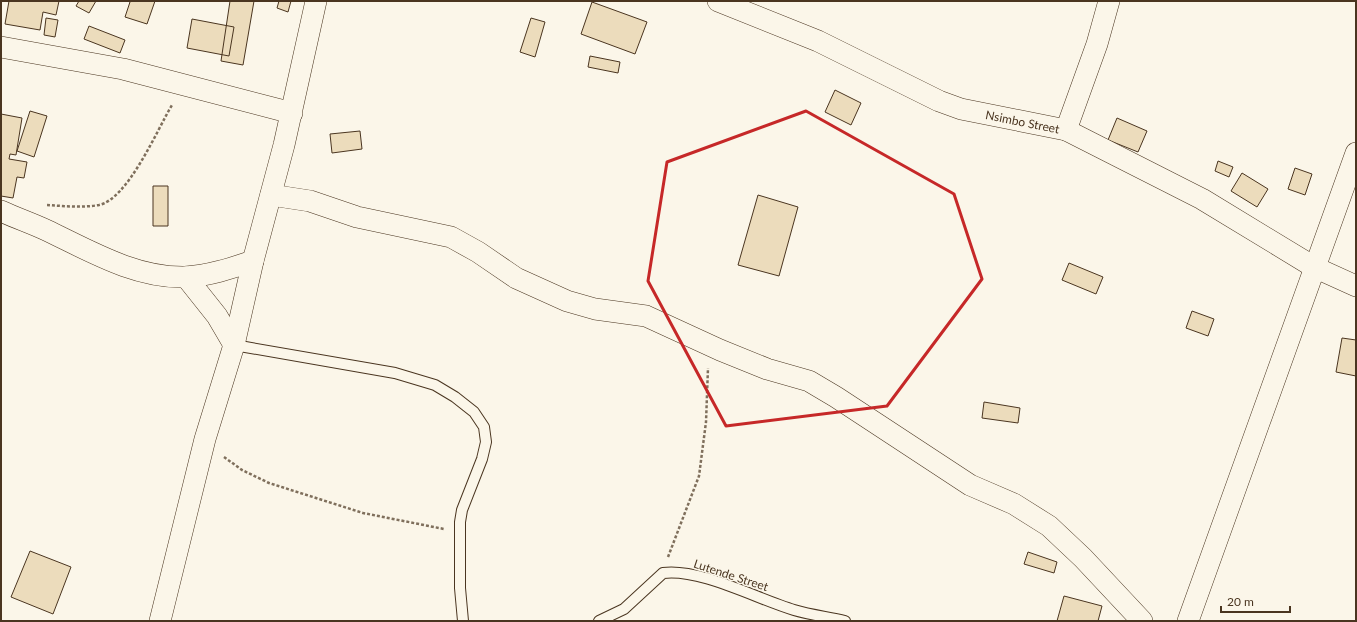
<svg xmlns="http://www.w3.org/2000/svg" width="1357" height="622" font-family="Lato,sans-serif">
  <style>
    .building { fill: #ecdcbc; stroke: #4a3520 }
    .lines { fill: none; stroke-linecap: round; stroke-linejoin: round }
    .service-casing { stroke: #4a3520; stroke-width: 12 }
    .minor-casing { stroke: #4a3520; stroke-width: 22 }
    .path { stroke: #7f6f5c; stroke-width: 2.5; stroke-dasharray: 3 2; stroke-linecap: butt }
    .service { stroke: #fbf6e9; stroke-width: 10 }
    .minor { stroke: #fbf6e9; stroke-width: 21 }
    .marked { fill: none; stroke: #c62828; stroke-width: 3; stroke-linejoin: round }
    .labels { text-anchor: middle; dominant-baseline: central; stroke-width: 3; stroke-linejoin: round; paint-order: stroke }
    .street-label { font-size: 12px; fill: #4a3520; stroke: #fbf6e9 }
  </style>
  <rect width="100%" height="100%" fill="#fbf6e9"/>
  <!-- building -->
  <path class="building" d="M9 1H59L56 15 43 12 40 30 5 24Z
    M79 1H96L89 13 76 6Z
    M128 1H155L147 24 125 17 130 2Z
    M230 1H254L243 65 221 61Z
    M279 1H291L288 12 277 8Z
    M592 2 647 22 635 54 581 34Z
    M46 18 58 20 55 37 44 35Z
    M531 18 545 22 535 57 520 52Z
    M192 19 234 27 229 56 187 48Z
    M89 26 125 40 120 53 84 39Z
    M590 56 620 62 618 73 588 67Z
    M835 90 861 103 851 125 825 112Z
    M30 111 47 116 34 157 17 151Z
    M1 114 22 118 16 155 10 154 9 159 27 162 24 178 17 177 13 198 1 196Z
    M1117 118 1147 131 1138 152 1108 140Z
    M360 131 362 149 332 153 330 134Z
    M1218 161 1233 167 1229 177 1215 171Z
    M1295 168 1312 174 1305 195 1288 189Z
    M1242 173 1268 189 1257 207 1231 191Z
    M153 186H168V226H153Z
    M758 195 798 207 779 276 738 265Z
    M1069 263 1103 277 1096 294 1062 280Z
    M1192 311 1214 319 1208 336 1186 328Z
    M1342 338 1356 340V376L1336 372Z
    M984 402 1020 408 1018 423 982 418Z
    M30 551 71 567 53 614 11 597Z
    M1028 552 1057 562 1054 573 1024 564Z
    M1064 596 1102 606 1098 621H1057Z"/>
  <g class="lines">
    <!-- service casing -->
    <g class="service-casing">
      <path id="service" d="M234 345 395 373 435 385 455 397 474 412 484 427 486 442 482 459 462 510 460 522V588L463 621
        M599 621 624 609 663 573C700 568 757 599 794 610 811 615 828 617 845 621"/>
    </g>
    <!-- minor casing -->
    <g class="minor-casing">
      <g id="minor">
        <path id="s1" d="M718 1 818 41 939 101 961 109 1066 130 1202 199 1314 267 1356 286"/>
        <path d="M1 47 123 69 292 113"/>
        <path d="M1066 130 1097 44 1109 1"/>
        <path d="M271 195 310 201 357 217 451 237 478 252 516 278 567 301 595 309 646 316 720 350 767 369 809 381 836 397 970 485 1014 504 1049 526 1083 558 1142 621"/>
        <path d="M1 211C16 218 31 223 46 230 90 251 135 278 185 277 208 276 232 268 253 261"/>
        <path d="M186 277 217 316 234 345"/>
        <path d="M160 621 205 439 234 345 253 261 284 145 316 1"/>
        <path d="M1188 621 1356 153"/>
      </g>
    </g>
    <!-- path -->
    <path class="path" d="M47 205C64 206 82 208 99 205 128 199 157 130 172 105
      M224 457 242 470 269 483 363 513 444 529
      M668 557 699 476 706 422 708 368"/>
    <!-- service -->
    <use href="#service" class="service"/>
    <!-- minor -->
    <use href="#minor" class="minor"/>
  </g>
  <!-- marked area -->
  <path class="marked" d="M806 111 954 194 982 279 887 406 726 426 648 281 667 162Z"/>
  <g class="labels">
    <!-- street labels -->
    <g class="street-label">
      <text stroke="none"><textPath href="#s1" startOffset="329">Nsimbo Street</textPath></text>
      <text transform="translate(731 575) rotate(18)">Lutende Street</text>
    </g>
  </g>
  <!-- border -->
  <rect width="1357" height="622" fill="none" stroke="#4a3520" stroke-width="4"/>
  <!-- scale -->
  <path d="M1221 606v6h69v-6" fill="none" stroke="#4a3520" stroke-width="2"/>
  <text x="1227" y="606" font-size="12" fill="#4a3520" stroke="#fbf6e9" stroke-width="3" paint-order="stroke">20 m</text>
</svg>
